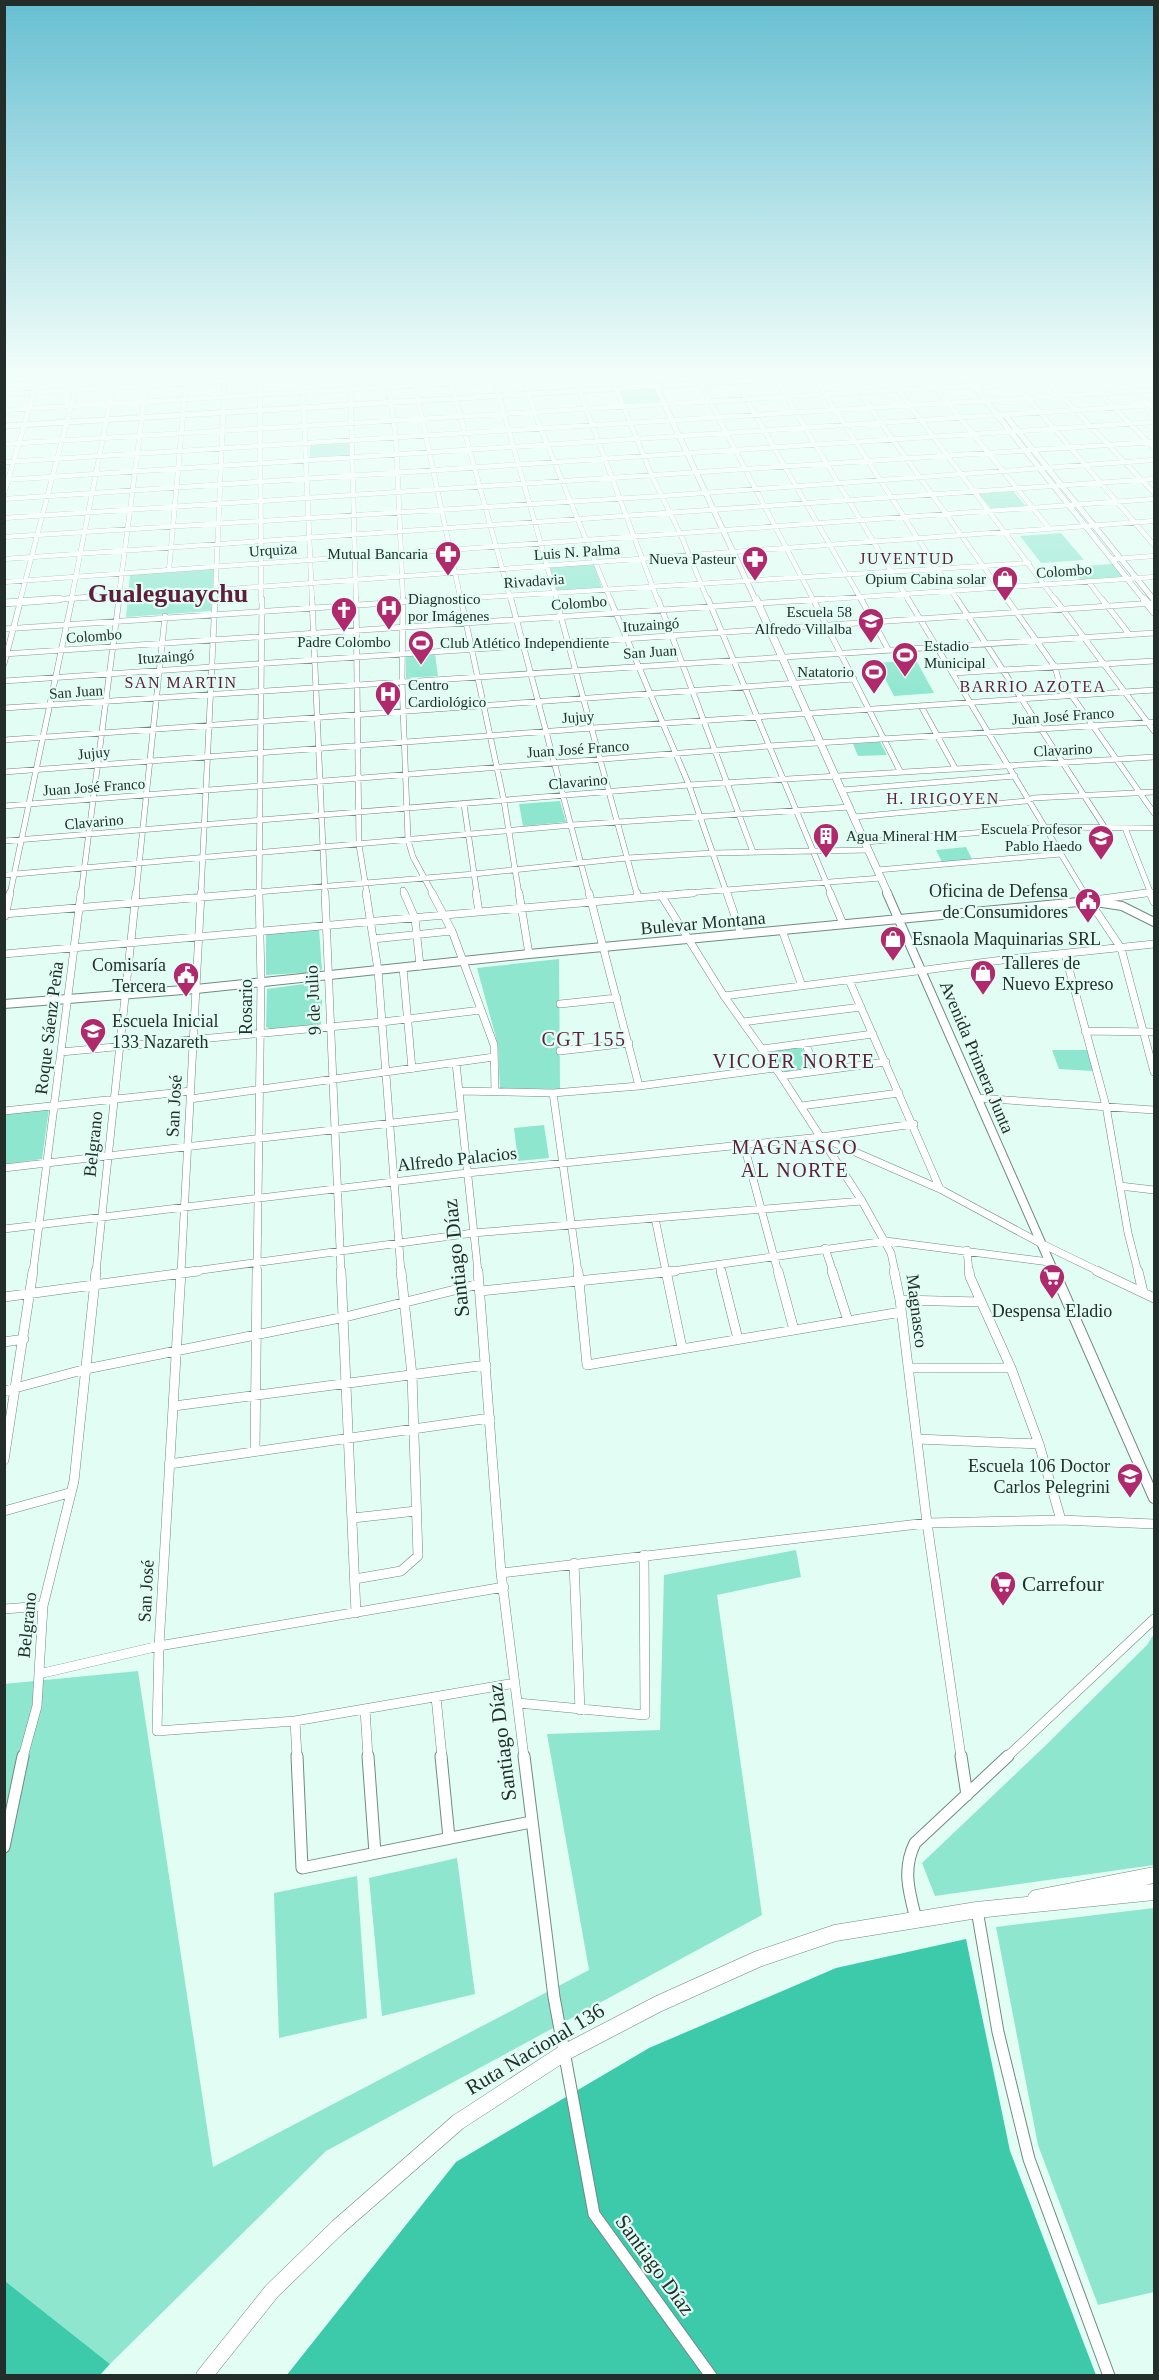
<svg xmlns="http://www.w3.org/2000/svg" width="1159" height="2380" font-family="Georgia,serif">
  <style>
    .green { fill: #8ee6ce }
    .forest { fill: #3ccaab }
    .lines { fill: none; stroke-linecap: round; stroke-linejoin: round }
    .minor-far4-casing { stroke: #708a82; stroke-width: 5 }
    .minor-far3-casing { stroke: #708a82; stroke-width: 6 }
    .minor-far2-casing { stroke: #708a82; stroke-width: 8 }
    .minor-far1-casing { stroke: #708a82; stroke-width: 10 }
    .minor-casing { stroke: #708a82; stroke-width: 13 }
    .major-far3-casing { stroke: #708a82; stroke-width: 6 }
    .major-far2-casing { stroke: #708a82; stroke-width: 8 }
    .major-far1-casing { stroke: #708a82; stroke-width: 10 }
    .major-casing { stroke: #708a82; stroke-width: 12 }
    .highway-casing { stroke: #708a82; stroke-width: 17 }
    .minor-far4 { stroke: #fff; stroke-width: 4.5 }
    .minor-far3 { stroke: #fff; stroke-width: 5 }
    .minor-far2 { stroke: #fff; stroke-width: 7 }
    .minor-far1 { stroke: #fff; stroke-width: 9 }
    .minor { stroke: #fff; stroke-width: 11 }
    .major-far3 { stroke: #fff; stroke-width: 5 }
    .major-far2 { stroke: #fff; stroke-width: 7 }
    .major-far1 { stroke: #fff; stroke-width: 8 }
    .major { stroke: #fff; stroke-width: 10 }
    .highway { stroke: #fff; stroke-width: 16 }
    .labels { text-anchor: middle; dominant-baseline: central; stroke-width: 4.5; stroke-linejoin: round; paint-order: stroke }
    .far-street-label { font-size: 15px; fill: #232e2b; stroke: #e1fdf4 }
    .far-poi-label { font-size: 15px; fill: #232e2b; stroke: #e1fdf4; text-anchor: end }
    .far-neighbourhood-label { font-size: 16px; letter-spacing: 1.5px; fill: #5f1e3c; stroke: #e1fdf4 }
    .poi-label { font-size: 18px; fill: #232e2b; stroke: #e1fdf4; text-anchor: end }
    .street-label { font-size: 18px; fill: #232e2b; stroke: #e1fdf4 }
    .neighbourhood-label { font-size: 20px; letter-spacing: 1.5px; fill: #5f1e3c; stroke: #e1fdf4 }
    .near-street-label { font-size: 21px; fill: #232e2b; stroke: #e1fdf4 }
    .near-poi-label { font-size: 21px; fill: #232e2b; stroke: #e1fdf4; text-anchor: start }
    .far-town-label { font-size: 26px; font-weight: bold; fill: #5f1e3c; stroke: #e1fdf4 }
  </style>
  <rect width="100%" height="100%" fill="#e1fdf4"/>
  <!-- green -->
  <path class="green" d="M655 389 662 403 626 405 620 391Z
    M349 441V456L310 458V444Z
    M1013 491 1026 506 991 508 979 494Z
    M1061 533 1084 560 1041 563 1020 536Z
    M594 564 602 588 556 591 549 567Z
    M1112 564 1123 577 1081 580 1070 567Z
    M214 569 211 611 126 617 130 575Z
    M435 654 438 676 406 678V656Z
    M916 660 934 693 894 696 877 663Z
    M880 742 887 755 858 756 853 744Z
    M560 801 566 822 523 826 519 804Z
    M966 847 972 859 942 862 936 850Z
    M319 929 322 969 319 972 266 975V933Z
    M559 959 560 1089 500 1088 498 1045 477 968Z
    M311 983 312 999H322L321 1024 270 1029 266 1027 267 989Z
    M801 1046 813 1069 787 1074 771 1053 773 1050Z
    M1052 1050H1087L1093 1071 1059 1069Z
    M49 1109 42 1159 5 1164 4 1114Z
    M544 1125 549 1158 518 1161 514 1128Z
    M796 1550 801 1577 717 1595 762 1915 326 2151 110 2364 5 2281 4 1684 138 1671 213 2167 589 1970 547 1734 660 1730 664 1575Z
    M1154 1634V1865L935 1896 922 1863 1044 1747 1147 1645Z
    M457 1858 475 1994 382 2016 369 1878Z
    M357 1876 367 2018 279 2038 274 1893Z
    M1154 1908V2292L1098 2305 1038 2145 996 1927Z"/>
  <!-- forest -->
  <path class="forest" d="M966 1939 1010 2151 1096 2375 286 2376 456 2162 649 2048 836 1968Z
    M5 2281 110 2364 100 2375H5Z"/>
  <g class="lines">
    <!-- minor-far4 casing -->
    <g class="minor-far4-casing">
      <path id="minor-far4" d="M260 371 261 601
        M302 371 312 601
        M350 371 356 601
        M412 371 461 601
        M448 371 511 601
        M492 371 557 601
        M522 371 534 412 611 601
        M572 371 658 601
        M609 371 652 476 680 533 708 601
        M694 371 814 601
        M730 371 862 601
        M771 371 909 601
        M810 371 958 601
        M844 371 1008 601
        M884 371 1056 601
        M922 371 1049 528
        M1078 371 1154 448
        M1113 371 1151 406
        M386 372 396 437 403 601
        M1041 374 1154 493
        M1120 378 1154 375
        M4 380 154 371
        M1009 380 1014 382 1154 545
        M1016 382 1050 371
        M973 383 1002 371
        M976 388 997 386 1028 372
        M4 394 401 371
        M4 410 659 371
        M4 444 980 385
        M4 462 1154 390
        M4 480 1154 405
        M4 494 40 371
        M4 499 1154 422
        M4 518 1154 442
        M4 537 662 496 1154 460
        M4 559 1154 479
        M1113 559 1154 556
        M169 570 187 371
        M1088 581 1103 601
        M4 582 1154 499
        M217 590 1154 521
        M119 595 148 371
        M20 601 80 371
        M71 601 116 371
        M215 601 225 371
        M424 601 1029 563
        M801 601 1154 577"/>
    </g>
    <!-- minor-far3 casing -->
    <g class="minor-far3-casing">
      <path id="minor-far3" d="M312 599 325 894
        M356 599 359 845 367 894
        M403 599 402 681 408 840 413 857 433 894
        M461 599 504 801 519 894
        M511 599 589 894
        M556 599 637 894
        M610 599 689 785 727 894
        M658 599 753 852
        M708 599 831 894
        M813 599 900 771
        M861 599 888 649
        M908 599 1085 894
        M957 599 1105 828
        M1007 599 1055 667 1063 696
        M1055 599 1154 731
        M1102 599 1129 634
        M4 629 447 599
        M4 654 823 599
        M4 664 21 599
        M953 673 1154 661
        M4 681 1154 603
        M1072 696 1154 813
        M921 706 955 768
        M4 708 1154 633
        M4 740 854 679
        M4 772 593 728 1154 690
        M842 790 1015 776
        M464 804 477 894
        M4 806 769 746 1154 722
        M854 817 1026 801 1033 798 1154 792
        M1125 828 1151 894
        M4 841 689 785 1154 757
        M865 842 1045 827 1154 828
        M877 870 1061 854
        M4 875 572 825 850 807
        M403 890 405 894
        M10 894 72 599
        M81 894 119 599
        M136 894 165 616
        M201 894 215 599
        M233 894 474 874 627 858 713 853 869 850
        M259 894 262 599
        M674 894 881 878
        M1135 894 1153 892"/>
    </g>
    <!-- minor-far2 casing -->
    <g class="minor-far2-casing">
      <path id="minor-far2" d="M325 893 341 1272
        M366 893 378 970 401 1272
        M404 893 415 918 420 966
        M432 893 452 931 494 1045 495 1091
        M476 893 479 912
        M519 893 529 954
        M589 893 639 1086
        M637 893 638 897
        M727 893 741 934
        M830 893 843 924
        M1084 893 1121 948 1154 1072
        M1150 893 1154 902
        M661 895 724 996 781 1076 862 1201 891 1253 895 1272
        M1094 900 1146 893
        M4 914 251 893
        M5 916 10 893
        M782 930 802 986
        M373 939 452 931
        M4 954 693 893
        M1065 954 1106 1106 1128 1233 1138 1272
        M403 968 412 1069
        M849 980 940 1189
        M724 996 1010 959 1154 944
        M560 1004 617 998
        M743 1022 861 1007
        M1085 1031 1154 1032
        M805 1043 817 1071
        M762 1049 873 1034
        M560 1051 629 1043
        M61 1052 382 1022 481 1010
        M456 1063 478 1272
        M781 1076 886 1062
        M460 1091 553 1093 639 1086 775 1068
        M553 1093 578 1272
        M977 1098 1154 1110
        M190 1099 494 1057
        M801 1106 899 1093
        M4 1111 191 1091
        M823 1138 940 1189 1040 1243 1100 1272
        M744 1145 778 1272
        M4 1168 461 1115
        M1120 1186 1154 1190
        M655 1218 666 1272
        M4 1229 467 1173 821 1137 914 1124
        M825 1248 833 1272
        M967 1250 969 1272
        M719 1264 721 1272
        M33 1272 81 893
        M96 1272 136 893
        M181 1272 201 893
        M187 1272 473 1233 862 1201
        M257 1272 261 981 259 893
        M665 1272 886 1241 1049 1262"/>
    </g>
    <!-- minor-far1 casing -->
    <g class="minor-far1-casing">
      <path id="minor-far1" d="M181 1271 159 1646 157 1731 295 1721 515 1683
        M341 1271 356 1613
        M478 1271 501 1573 524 1757
        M578 1271 587 1365 901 1312
        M666 1271 682 1348
        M721 1271 738 1339
        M778 1271 794 1330
        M832 1271 848 1321
        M894 1271 900 1300 927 1523 961 1757
        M969 1271 970 1277 1011 1368 1039 1444 1061 1520
        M1097 1271 1154 1298
        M1138 1271 1143 1292
        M480 1291 675 1271
        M4 1297 198 1271
        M900 1300 980 1302
        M4 1342 24 1339
        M908 1368H1011
        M4 1391 86 1369 345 1317 479 1284
        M174 1406 486 1365
        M917 1439 1039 1444
        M255 1451 257 1271
        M4 1460 33 1271
        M169 1464 490 1418
        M4 1511 69 1493
        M353 1518 416 1511
        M574 1563 580 1710
        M501 1573 927 1523 1061 1520 1154 1524
        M355 1579 401 1571 418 1556 412 1375 401 1271
        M4 1609 43 1606
        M39 1674 159 1646 504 1587
        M436 1697 442 1757
        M518 1703 645 1715 644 1555
        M365 1709 368 1757
        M295 1721 297 1757
        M23 1757 37 1706 43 1606 74 1481 96 1271
        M1007 1757 1154 1619"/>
    </g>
    <!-- minor casing -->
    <g class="minor-casing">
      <path id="minor" d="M297 1756 302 1868 531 1822
        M368 1756 375 1853
        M441 1756 449 1838
        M524 1756 554 1997 594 2214 711 2376
        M961 1756 967 1795
        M4 1847 23 1756
        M977 1910 998 2032 1029 2159 1109 2376
        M916 1919C909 1892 902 1869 915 1843L1008 1756"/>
    </g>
    <!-- major-far3 casing -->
    <g class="major-far3-casing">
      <path id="major-far3" d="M649 371 756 601
        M957 371 979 392 1145 601
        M1005 415 1154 600
        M4 426 903 371
        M121 594 124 597 116 598Z
        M37 601 118 595"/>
    </g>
    <!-- major-far2 casing -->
    <g class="major-far2-casing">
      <path id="major-far2" d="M756 599 888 894
        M1144 599 1154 612
        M4 603 59 599"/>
    </g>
    <!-- major-far1 casing -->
    <g class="major-far1-casing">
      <path id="major-far1" d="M887 893 1054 1272
        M4 1004 196 989 529 954 1089 901 1122 906 1154 922"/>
    </g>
    <!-- major casing -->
    <g class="major-casing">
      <path id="major" d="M1054 1271 1154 1498"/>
    </g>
    <!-- highway casing -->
    <g class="highway-casing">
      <path id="highway" d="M1036 1898 1154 1875
        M204 2376 272 2291 338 2227 458 2122 564 2053 658 2004 758 1959 835 1933 977 1910 1154 1892"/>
    </g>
    <!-- minor-far4 -->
    <use href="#minor-far4" class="minor-far4"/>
    <!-- minor-far3 -->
    <use href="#minor-far3" class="minor-far3"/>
    <!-- minor-far2 -->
    <use href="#minor-far2" class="minor-far2"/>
    <!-- minor-far1 -->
    <use href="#minor-far1" class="minor-far1"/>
    <!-- minor -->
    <use href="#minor" class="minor"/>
    <!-- major-far3 -->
    <use href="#major-far3" class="major-far3"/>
    <!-- major-far2 -->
    <use href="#major-far2" class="major-far2"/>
    <!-- major-far1 -->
    <use href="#major-far1" class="major-far1"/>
    <!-- major -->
    <use href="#major" class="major"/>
    <!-- highway -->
    <use href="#highway" class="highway"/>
  </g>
  <!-- sky -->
  <linearGradient id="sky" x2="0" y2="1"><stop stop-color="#67bfd2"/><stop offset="0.53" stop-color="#f2fefa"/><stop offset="1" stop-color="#f2fefa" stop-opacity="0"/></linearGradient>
  <rect width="1159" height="704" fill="url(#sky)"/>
  <!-- icons -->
  <defs>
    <g id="pharmacy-pin" transform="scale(1.35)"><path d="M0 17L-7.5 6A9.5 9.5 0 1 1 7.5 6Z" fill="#b0296d" stroke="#e1fdf4"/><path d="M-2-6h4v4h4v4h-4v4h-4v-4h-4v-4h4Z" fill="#fff"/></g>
    <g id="shop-pin" transform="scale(1.35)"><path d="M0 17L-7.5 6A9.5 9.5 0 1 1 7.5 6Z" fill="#b0296d" stroke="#e1fdf4"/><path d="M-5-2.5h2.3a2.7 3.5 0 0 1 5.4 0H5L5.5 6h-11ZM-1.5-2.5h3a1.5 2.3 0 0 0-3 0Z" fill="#fff"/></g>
    <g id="hospital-pin" transform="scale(1.35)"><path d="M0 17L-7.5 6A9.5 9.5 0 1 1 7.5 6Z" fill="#b0296d" stroke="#e1fdf4"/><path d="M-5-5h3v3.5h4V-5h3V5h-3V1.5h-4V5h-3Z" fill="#fff"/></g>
    <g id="church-pin" transform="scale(1.35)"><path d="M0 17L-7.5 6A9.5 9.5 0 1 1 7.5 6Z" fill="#b0296d" stroke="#e1fdf4"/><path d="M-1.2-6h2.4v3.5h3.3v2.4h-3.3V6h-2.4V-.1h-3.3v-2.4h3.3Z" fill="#fff"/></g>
    <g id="school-pin" transform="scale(1.35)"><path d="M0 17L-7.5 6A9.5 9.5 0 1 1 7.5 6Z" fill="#b0296d" stroke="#e1fdf4"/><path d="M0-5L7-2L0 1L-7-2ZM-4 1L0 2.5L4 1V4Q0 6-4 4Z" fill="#fff"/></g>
    <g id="stadium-pin" transform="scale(1.35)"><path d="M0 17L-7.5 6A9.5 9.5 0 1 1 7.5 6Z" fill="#b0296d" stroke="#e1fdf4"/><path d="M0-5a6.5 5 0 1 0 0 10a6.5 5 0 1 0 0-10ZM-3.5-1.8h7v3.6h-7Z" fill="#fff"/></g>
    <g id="building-pin" transform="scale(1.35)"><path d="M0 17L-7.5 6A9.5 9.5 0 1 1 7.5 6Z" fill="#b0296d" stroke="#e1fdf4"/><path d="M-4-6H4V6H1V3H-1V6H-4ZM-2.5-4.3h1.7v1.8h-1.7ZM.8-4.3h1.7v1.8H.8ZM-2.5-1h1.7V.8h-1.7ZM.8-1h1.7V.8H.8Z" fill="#fff"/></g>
    <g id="civic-pin" transform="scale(1.35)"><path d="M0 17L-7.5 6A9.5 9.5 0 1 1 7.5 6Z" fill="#b0296d" stroke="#e1fdf4"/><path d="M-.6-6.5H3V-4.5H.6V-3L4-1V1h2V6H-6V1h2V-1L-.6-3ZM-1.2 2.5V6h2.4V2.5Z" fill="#fff"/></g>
    <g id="supermarket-pin" transform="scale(1.35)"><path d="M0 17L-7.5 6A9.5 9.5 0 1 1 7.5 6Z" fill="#b0296d" stroke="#e1fdf4"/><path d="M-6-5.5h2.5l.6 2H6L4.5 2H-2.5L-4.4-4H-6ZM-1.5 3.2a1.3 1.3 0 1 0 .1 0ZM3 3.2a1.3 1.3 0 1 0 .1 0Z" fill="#fff"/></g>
  </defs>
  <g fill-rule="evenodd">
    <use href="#pharmacy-pin" x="448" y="554"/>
    <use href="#pharmacy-pin" x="755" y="559"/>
    <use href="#shop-pin" x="1005" y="579"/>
    <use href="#hospital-pin" x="389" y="608"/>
    <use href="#church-pin" x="344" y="610"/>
    <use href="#school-pin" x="871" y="621"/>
    <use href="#stadium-pin" x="421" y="643"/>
    <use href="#stadium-pin" x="905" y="655"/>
    <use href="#stadium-pin" x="874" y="672"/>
    <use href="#hospital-pin" x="388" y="694"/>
    <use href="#building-pin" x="826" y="836"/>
    <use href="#school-pin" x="1101" y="838"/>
    <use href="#civic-pin" x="1088" y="901"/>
    <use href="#shop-pin" x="893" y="939"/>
    <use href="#shop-pin" x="983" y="973"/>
    <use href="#civic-pin" x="186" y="975"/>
    <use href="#school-pin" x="93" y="1031"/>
    <use href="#supermarket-pin" x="1052" y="1277"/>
    <use href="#school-pin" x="1130" y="1476"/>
    <use href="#supermarket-pin" x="1003" y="1584"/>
  </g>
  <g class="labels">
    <!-- far-street labels -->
    <g class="far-street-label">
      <text transform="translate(273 550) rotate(-4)">Urquiza</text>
      <text transform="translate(577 552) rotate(-4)">Luis N. Palma</text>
      <text transform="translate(1064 571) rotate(-4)">Colombo</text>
      <text transform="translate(534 581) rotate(-4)">Rivadavia</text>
      <text transform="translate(579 603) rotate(-4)">Colombo</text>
      <text transform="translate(651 625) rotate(-4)">Ituzaingó</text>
      <text transform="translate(94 636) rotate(-4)">Colombo</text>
      <text transform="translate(650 652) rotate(-4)">San Juan</text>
      <text transform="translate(166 657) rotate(-4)">Ituzaingó</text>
      <text transform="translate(76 692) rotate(-4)">San Juan</text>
      <text transform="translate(1063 716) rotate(-4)">Juan José Franco</text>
      <text transform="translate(578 717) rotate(-4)">Jujuy</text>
      <text transform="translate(578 749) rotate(-4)">Juan José Franco</text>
      <text transform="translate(1063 750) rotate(-3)">Clavarino</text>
      <text transform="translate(94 753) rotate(-5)">Jujuy</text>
      <text transform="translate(578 782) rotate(-5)">Clavarino</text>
      <text transform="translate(94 787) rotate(-4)">Juan José Franco</text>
      <text transform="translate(94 822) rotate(-5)">Clavarino</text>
    </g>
    <!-- far-poi labels -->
    <g class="far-poi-label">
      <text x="428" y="554">Mutual Bancaria</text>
      <text x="736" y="559">Nueva Pasteur</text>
      <text x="986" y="579">Opium Cabina solar</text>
      <text x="408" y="599" text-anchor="start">Diagnostico<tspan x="408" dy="17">por Imágenes</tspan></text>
      <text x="852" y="612">Escuela 58<tspan x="852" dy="17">Alfredo Villalba</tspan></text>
      <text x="344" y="642" text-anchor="middle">Padre Colombo</text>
      <text x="440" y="643" text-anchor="start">Club Atlético Independiente</text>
      <text x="924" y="646" text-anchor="start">Estadio<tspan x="924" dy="17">Municipal</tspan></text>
      <text x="854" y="672">Natatorio</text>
      <text x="408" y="685" text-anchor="start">Centro<tspan x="408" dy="17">Cardiológico</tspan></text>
      <text x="1082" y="829">Escuela Profesor<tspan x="1082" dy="17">Pablo Haedo</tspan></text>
      <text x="846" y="836" text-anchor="start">Agua Mineral HM</text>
    </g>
    <!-- far-neighbourhood labels -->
    <g class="far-neighbourhood-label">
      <text x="907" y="558">JUVENTUD</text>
      <text x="181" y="682">SAN MARTIN</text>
      <text x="1033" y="686">BARRIO AZOTEA</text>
      <text x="943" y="798">H. IRIGOYEN</text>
    </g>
    <!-- poi labels -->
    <g class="poi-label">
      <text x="1068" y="891">Oficina de Defensa<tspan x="1068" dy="21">de Consumidores</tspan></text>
      <text x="912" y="939" text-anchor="start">Esnaola Maquinarias SRL</text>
      <text x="1002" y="963" text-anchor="start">Talleres de<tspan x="1002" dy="21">Nuevo Expreso</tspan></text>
      <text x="166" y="965">Comisaría<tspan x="166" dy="21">Tercera</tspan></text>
      <text x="112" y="1021" text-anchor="start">Escuela Inicial<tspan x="112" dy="21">133 Nazareth</tspan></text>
      <text x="1052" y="1311" text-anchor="middle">Despensa Eladio</text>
      <text x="1110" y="1466">Escuela 106 Doctor<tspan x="1110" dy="21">Carlos Pelegrini</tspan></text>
    </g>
    <!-- street labels -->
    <g class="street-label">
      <text transform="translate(703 923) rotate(-5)">Bulevar Montana</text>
      <text transform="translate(313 1000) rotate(-93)">9 de Julio</text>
      <text transform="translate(246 1007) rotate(-90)">Rosario</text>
      <text transform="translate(49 1028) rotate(-83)">Roque Sáenz Peña</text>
      <text transform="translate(977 1057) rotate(67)">Avenida Primera Junta</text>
      <text transform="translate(174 1106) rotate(-87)">San José</text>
      <text transform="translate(93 1144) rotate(-84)">Belgrano</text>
      <text transform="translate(457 1159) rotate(-6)">Alfredo Palacios</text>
      <text transform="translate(917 1311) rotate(83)">Magnasco</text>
      <text transform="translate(146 1591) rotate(-87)">San José</text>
      <text transform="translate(27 1625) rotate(-84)">Belgrano</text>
    </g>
    <!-- neighbourhood labels -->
    <g class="neighbourhood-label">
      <text x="584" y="1039">CGT 155</text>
      <text x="794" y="1061">VICOER NORTE</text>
      <text x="795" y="1147">MAGNASCO<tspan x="795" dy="23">AL NORTE</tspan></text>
    </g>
    <!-- near-street labels -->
    <g class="near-street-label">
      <text transform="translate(456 1258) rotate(-96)">Santiago Díaz</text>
      <text transform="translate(502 1742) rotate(-97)">Santiago Díaz</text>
      <text transform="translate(535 2049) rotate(-31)">Ruta Nacional 136</text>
      <text transform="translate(655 2265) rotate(54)">Santiago Díaz</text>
    </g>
    <!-- near-poi labels -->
    <g class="near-poi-label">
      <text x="1022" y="1584">Carrefour</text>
    </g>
    <!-- far-town labels -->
    <g class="far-town-label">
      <text x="168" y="593">Gualeguaychu</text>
    </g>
  </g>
  <!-- border -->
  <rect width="1159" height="2380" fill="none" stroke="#232e2b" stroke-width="12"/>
</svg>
